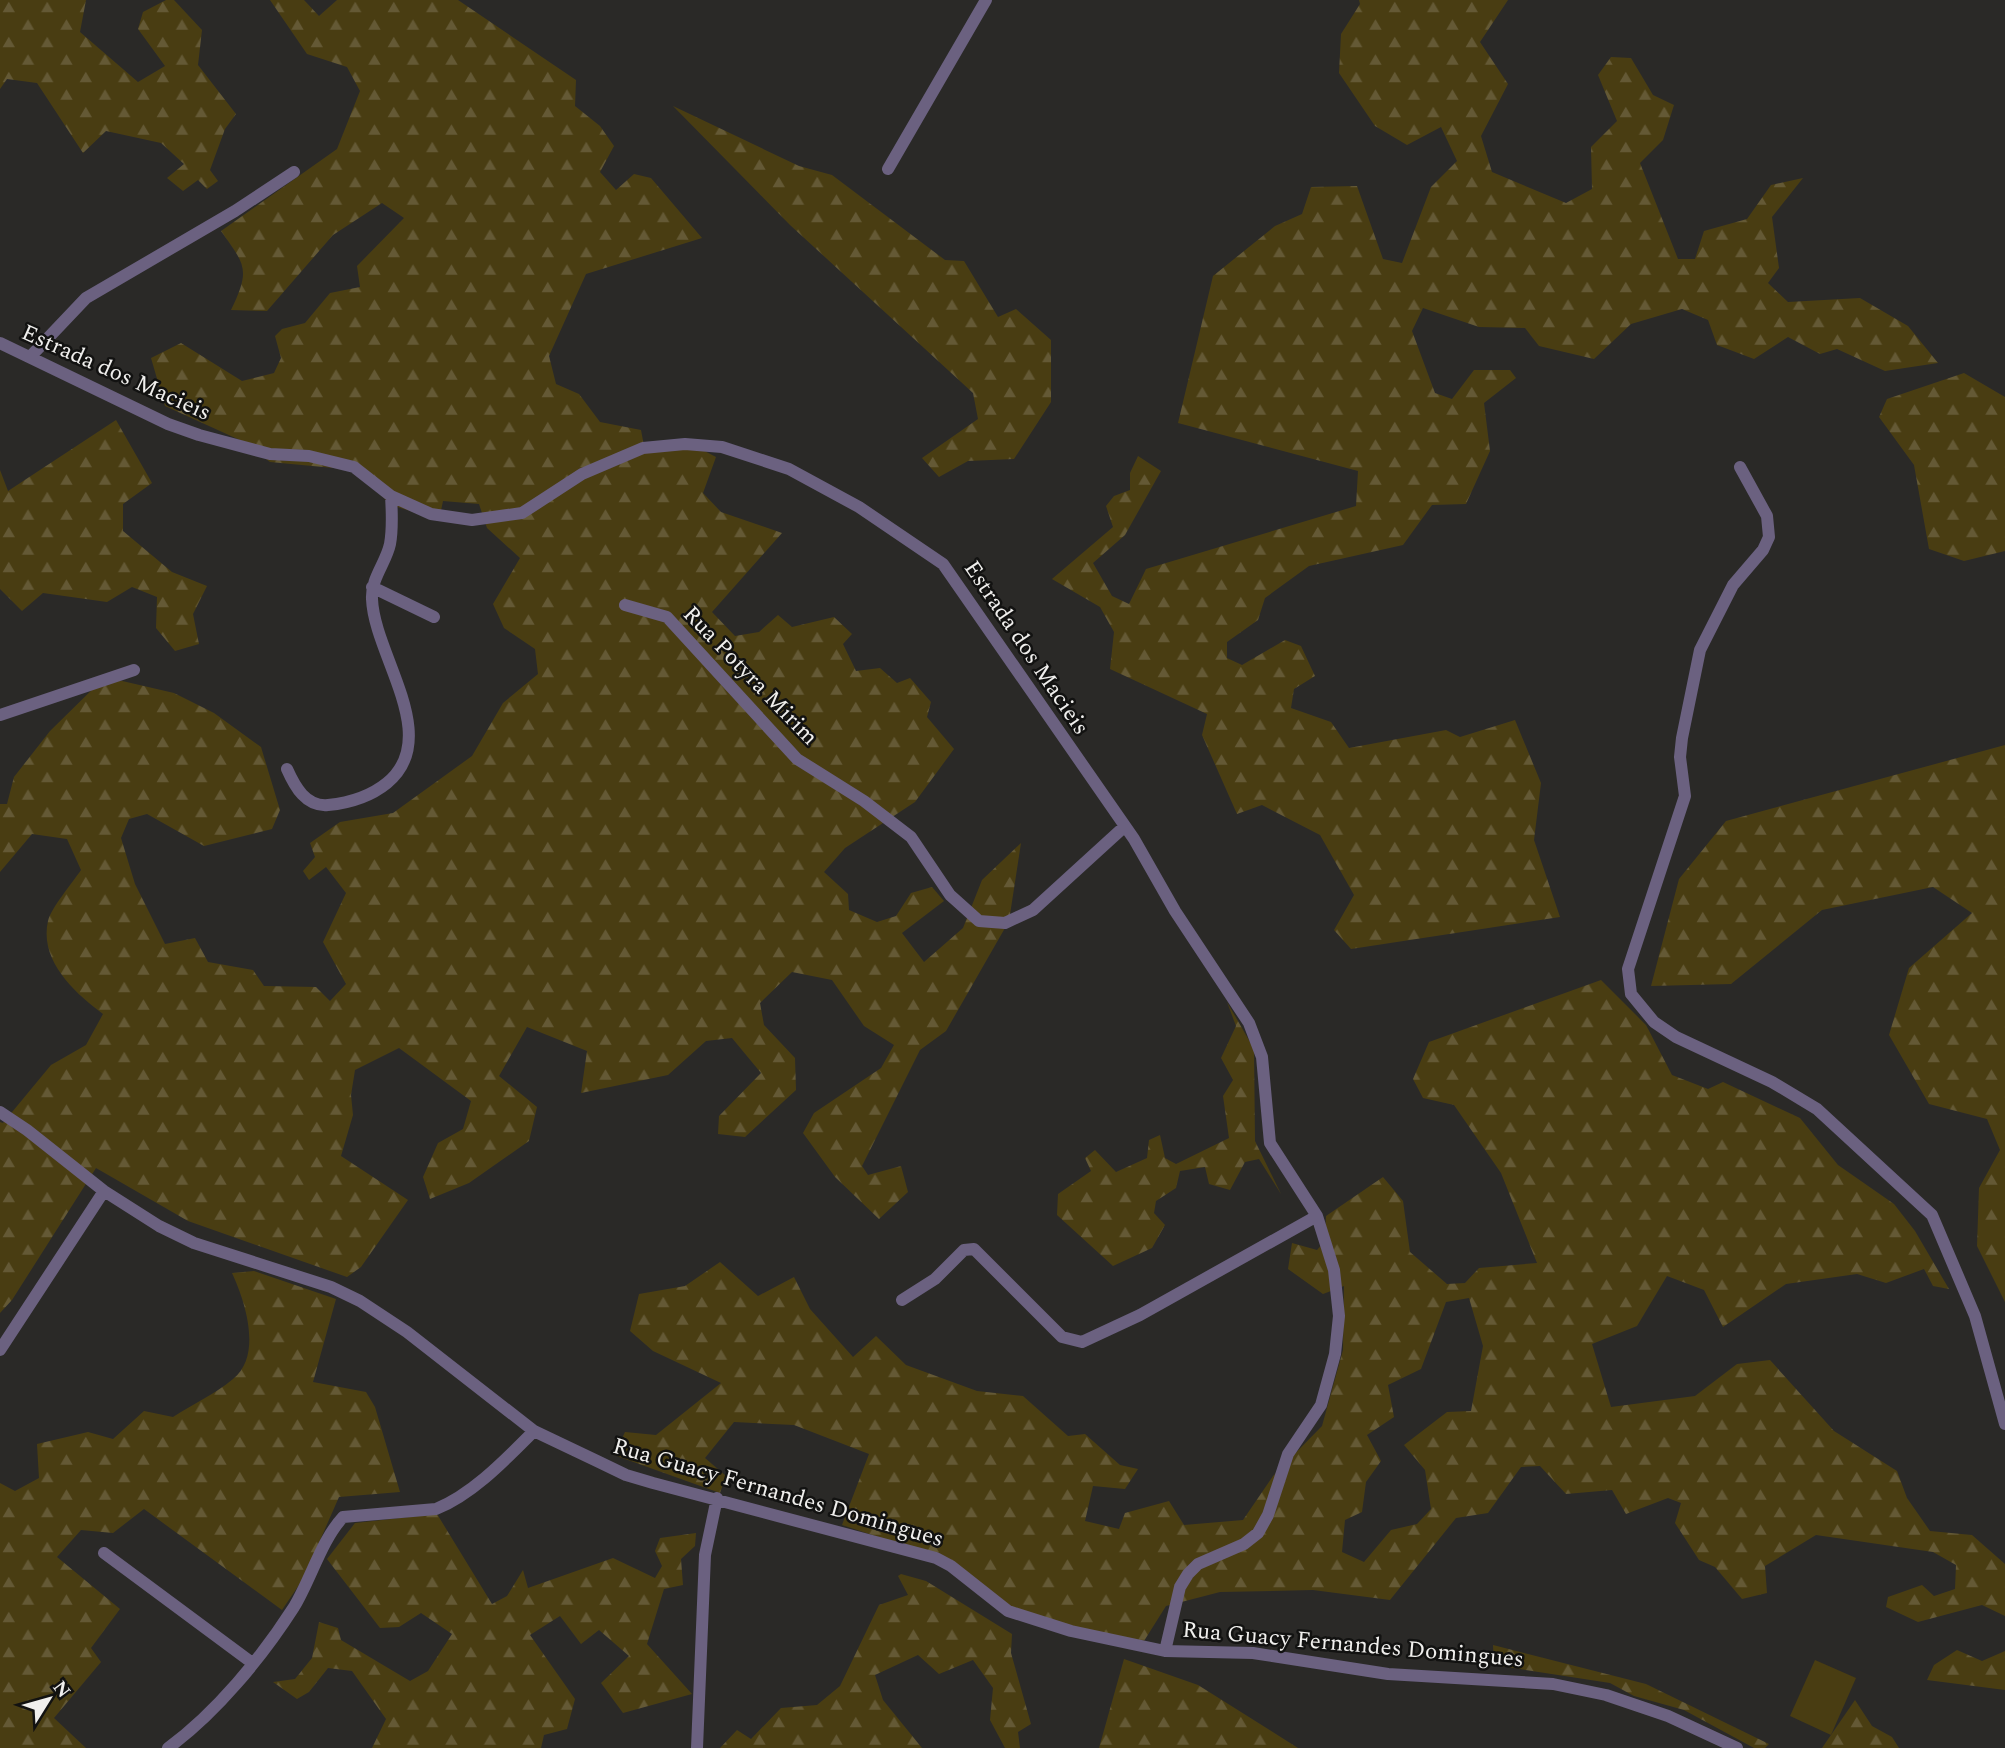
<svg xmlns="http://www.w3.org/2000/svg" width="2005" height="1748" font-family="Spectral,serif">
  <style>
    .forest { fill: url(#forest-firs); fill-rule: evenodd }
    .pitch { fill: #493d12 }
    .lines { fill: none; stroke-linecap: round; stroke-linejoin: round }
    .street { stroke: #6b6180; stroke-width: 12 }
    .labels { text-anchor: middle; dominant-baseline: central; stroke-width: 5; stroke-linejoin: round; paint-order: stroke }
    .street-label { font-size: 23px; fill: #f0efed; stroke: #121211 }
  </style>
  <defs>
    <pattern id="forest-firs" width="22" height="20" patternUnits="userSpaceOnUse" patternTransform="scale(1.75)"><rect width="22" height="20" fill="#493d12"/><path d="M5 1l3.5 6h-7zM16 11l3.5 6h-7z" fill="#645935"/></pattern>
  </defs>
  <rect width="100%" height="100%" fill="#2a2927"/>
  <!-- forest -->
  <path class="forest" d="M0 0H86L80 32 138 82 165 66 138 29 143 12 166 0H174L202 30 198 65 236 114 225 129 210 170 218 181 207 189 198 180 183 191 167 178 184 164 161 143 106 131 83 153 37 83 7 79 0 89Z
    M270 0H304L319 16 337 0H458L576 80 575 106 600 126 614 146 600 172 616 190 634 174 651 178 702 238 586 274 549 356 556 384 579 394 600 422 641 430 644 446 693 445 716 457 703 493 721 512 782 533 712 612 735 636 759 632 778 615 792 627 834 617 852 634 843 644 856 671 880 668 897 683 910 678 931 702 927 717 954 749 915 802 845 848 824 872 848 894 849 910 877 922 896 916 911 893 932 887 944 901 902 933 924 962 963 928 982 880 1021 843 1009 921 946 1031 920 1050 862 1166 868 1175 901 1166 908 1192 879 1219 835 1177 803 1133 814 1113 881 1068 894 1045 864 1026 832 980 792 972 760 1003 764 1025 795 1058 796 1090 745 1137 718 1134 719 1116 761 1073 732 1038 706 1041 668 1075 581 1093 587 1051 527 1027 499 1076 537 1107 529 1141 469 1183 430 1199 423 1177 438 1143 463 1129 471 1101 399 1048 355 1070 351 1095 353 1115 341 1156 408 1200 361 1267 347 1277 188 1221 96 1168 12 1300 0 1313V1122L3 1123 51 1065 86 1045 103 1014C75 993 39 961 48 921 51 908 73 882 81 870L67 839 32 834 0 872V804H7L14 777 50 731 105 677 174 693 214 713 261 747 280 810 272 829 204 846 147 814 129 819 121 838 135 884 165 944 195 938 208 962 253 970 264 986 316 987 330 1001 346 984 323 942 346 893 326 867 309 880 303 871 315 857 310 843 340 822 393 813 472 756 503 703 538 674 535 649 504 628 493 604 520 558 487 528 479 504 443 501 439 520 391 505 355 470 270 462 242 441 165 406 151 358 181 343 242 381 274 373 281 358 275 336 282 329 305 323 330 293 360 287 357 266 404 218 382 203 333 235 267 311 231 310C251 269 245 265 221 231L337 149 360 91 347 67 307 54Z
    M1359 0H1508L1480 42 1508 84 1481 136 1492 172 1566 203 1592 189 1591 147 1617 121 1598 75 1611 57 1631 58 1653 95 1674 105 1663 140 1640 163 1678 259H1695L1704 231 1747 219 1771 185 1803 178 1772 217 1779 268 1768 283 1788 302 1860 298 1908 326 1938 363 1885 371 1837 349 1820 354 1788 337 1754 359 1717 345 1708 320 1682 309 1631 324 1594 359 1539 346 1525 328 1479 327 1423 308 1412 331 1435 393 1452 399 1474 370H1510L1516 378 1484 403 1490 451 1466 504 1432 505 1403 545 1309 566 1265 598 1258 620 1227 642V658L1242 665 1285 640 1301 646 1315 676 1294 689 1291 708 1331 722 1349 748 1446 730 1460 737 1515 720 1541 783 1534 840 1560 917 1351 949 1334 930 1354 895 1320 835 1262 805 1237 814 1202 735 1207 714 1110 669 1114 632 1100 607 1052 579 1113 527 1106 506 1114 496 1130 490V473L1138 456 1161 471 1125 535 1093 563 1112 596 1129 604 1146 569 1356 506 1358 471 1178 423 1213 276 1275 226 1302 214 1311 187 1357 186 1383 259 1402 263 1431 187 1457 161 1441 127 1407 145 1375 126 1339 73 1341 34 1360 4Z
    M673 106 799 166 832 175 945 260 964 261 998 317 1016 309 1051 340V402L1014 459 968 461 939 477 922 458 978 419 973 393 790 225Z
    M1964 373 2005 397V551L1964 561 1929 549 1914 465 1879 417 1887 399Z
    M116 420 152 483 123 504V531L172 572 207 586 193 614 199 644 175 651 156 628 157 597 132 587 107 602 43 593 22 611 0 589V470L8 491Z
    M2005 745V1302L1977 1246 1979 1188 2000 1150 1987 1119 1929 1104 1889 1035 1909 968 1972 913 1933 887 1822 910 1731 984 1651 986 1679 879 1726 821Z
    M1601 980 1646 1025 1672 1075 1708 1089 1723 1082 1800 1118 1838 1165 1894 1204 1915 1231 1949 1289 1933 1286 1924 1269 1886 1283 1857 1274 1786 1284 1723 1327 1704 1290 1667 1276 1637 1326 1592 1344 1611 1407 1695 1396 1737 1364 1770 1360 1834 1431 1897 1471 1907 1498 1930 1531 1972 1535 2005 1564V1616L1982 1605 1918 1622 1886 1607 1888 1597 1922 1585 1934 1596 1955 1589 1956 1565 1933 1552 1816 1535 1765 1566 1767 1593 1742 1599 1715 1567 1699 1560 1675 1523 1681 1503 1668 1498 1626 1514 1612 1490 1566 1494 1540 1466 1521 1467 1488 1513 1456 1518 1390 1600 1313 1590 1220 1592 1166 1606 1144 1641 1083 1631 1004 1608 951 1561 842 1525 869 1454 794 1425 734 1422 705 1458 726 1476 720 1493 614 1455 625 1432 656 1435 721 1383 653 1351 630 1331 639 1294 685 1286 720 1262 758 1296 794 1277 810 1309 853 1357 876 1336 906 1365 977 1391 1023 1396 1068 1436 1085 1434 1120 1465 1138 1469 1125 1489 1093 1486 1085 1521 1119 1529 1125 1513 1169 1501 1184 1525 1243 1520 1273 1476 1322 1426 1343 1350 1344 1286 1323 1294 1288 1269 1292 1243 1317 1250 1325 1241 1326 1216 1383 1177 1403 1201 1410 1252 1447 1284 1465 1283 1479 1268 1537 1263 1501 1173 1454 1105 1423 1098 1413 1079 1429 1042ZM1469 1298 1483 1346 1471 1411 1447 1412 1404 1445 1425 1470 1431 1509 1417 1524 1391 1530 1364 1562 1342 1552 1345 1520 1362 1512 1366 1482 1381 1461 1367 1435 1394 1417 1388 1385 1421 1369 1446 1302Z
    M1227 1002 1254 1049 1255 1141 1281 1194 1259 1159 1245 1162 1230 1190 1209 1184 1205 1167 1180 1171 1176 1188 1156 1201 1154 1213 1165 1225 1152 1248 1113 1266 1057 1215 1058 1194 1091 1171 1085 1158 1095 1150 1116 1172 1147 1158 1149 1140 1160 1135 1165 1158 1176 1164 1229 1138 1223 1096 1233 1080 1221 1058 1236 1026Z
    M254 1271 336 1299 313 1382 366 1392 375 1407 400 1492 339 1497 303 1579 282 1610 144 1509 113 1533 81 1530 57 1557 120 1609 91 1648 101 1662 54 1718 86 1748H0V1483L15 1491 39 1478 37 1444 88 1432 113 1439 144 1411 173 1417C193 1404 215 1394 233 1379 263 1355 245 1301 232 1273Z
    M437 1514 492 1604 507 1596 523 1570 528 1588 613 1558 655 1578 662 1566 655 1551 660 1538 696 1533 695 1546 681 1559 683 1585 664 1589 647 1644 692 1694 623 1713 601 1683 629 1656 599 1630 581 1644 560 1616 530 1635 575 1699 567 1729 544 1735 541 1748H372L386 1719 352 1671 328 1668 309 1692 297 1699 273 1682 295 1679 312 1658 319 1622 338 1628 341 1640 410 1681 428 1671 452 1634 421 1613 399 1627 380 1628 327 1559 355 1523Z
    M901 1574 926 1581 1012 1634 1011 1653 1031 1724 1018 1732 1020 1748H1005L990 1720 993 1688 973 1660 939 1674 918 1655 875 1675 883 1700 922 1748H720L737 1730 751 1739 781 1708 817 1705 840 1686 879 1605 908 1595 898 1576Z
    M1493 1645 1646 1684 1769 1744 1765 1748H1754L1684 1710 1634 1696 1610 1683 1494 1665Z
    M1957 1650 1982 1661 2005 1651V1690L1927 1680 1934 1665Z
    M1124 1659 1198 1685 1298 1748H1099Z
    M1855 1700 1872 1726 1892 1737 1899 1748H1822Z"/>
  <!-- pitch -->
  <path class="pitch" d="M1815 1660 1856 1678 1831 1735 1790 1716Z"/>
  <g class="lines">
    <!-- street -->
    <path class="street" d="M888 169 986 0
      M0 343 168 424 199 435 270 454 309 456 354 467 391 496 431 514 472 520 522 513 582 474 643 448 685 444 722 447 789 469 859 507 943 564 1134 839 1175 911 1249 1023 1262 1057 1270 1143 1317 1216 1334 1270 1339 1316 1335 1354 1321 1405 1288 1454 1268 1515 1258 1533 1244 1544 1198 1564 1188 1574 1180 1587 1165 1651
      M30 357 86 298 235 211 294 172
      M1740 467 1767 516 1769 537 1763 550 1733 585 1700 650 1682 738 1680 757 1685 796 1628 969 1631 994 1654 1022 1676 1037 1772 1082 1817 1109 1932 1215 1975 1316 2005 1424
      M372 587 434 617
      M625 605 667 617 797 759 864 801 911 837 950 895 979 921 1005 923 1033 910 1124 827
      M0 715 134 670
      M287 769C295 787 306 807 328 805 349 803 371 796 387 783 443 737 374 655 372 599 371 578 386 563 390 544 393 528 392 512 391 496
      M0 1112 27 1130 104 1191 159 1226 194 1243 331 1287 360 1301 407 1332 534 1431 597 1461 626 1475 653 1483 936 1558 951 1566 1008 1611 1071 1631 1165 1651 1253 1653 1388 1674 1553 1684 1606 1695 1668 1716 1737 1748
      M902 1300 935 1279 964 1250 974 1249 1062 1337 1082 1342 1140 1315 1317 1216
      M0 1350 104 1191
      M104 1553 251 1662
      M168 1748C216 1713 262 1657 294 1607 311 1579 321 1541 343 1517L436 1509C473 1494 506 1459 534 1431
      M697 1748 705 1555 717 1498"/>
  </g>
  <g class="labels">
    <!-- street labels -->
    <g class="street-label">
      <text transform="translate(116 373) rotate(24)">Estrada dos Macieis</text>
      <text transform="translate(1026 648) rotate(56)">Estrada dos Macieis</text>
      <text transform="translate(750 676) rotate(46)">Rua Potyra Mirim</text>
      <text transform="translate(778 1493) rotate(16)">Rua Guacy Fernandes Domingues</text>
      <text transform="translate(1353 1645) rotate(5)">Rua Guacy Fernandes Domingues</text>
    </g>
  </g>
  <!-- north arrow -->
  <g transform="translate(49 1699) rotate(53)" stroke="#121211" stroke-width="5" paint-order="stroke">
  <path d="M0-5L12 26L0 18L-12 26Z" fill="#f0efed"/>
  <text y="-10" font-size="19" font-weight="bold" text-anchor="middle" fill="#f0efed">N</text>
  </g>
</svg>
